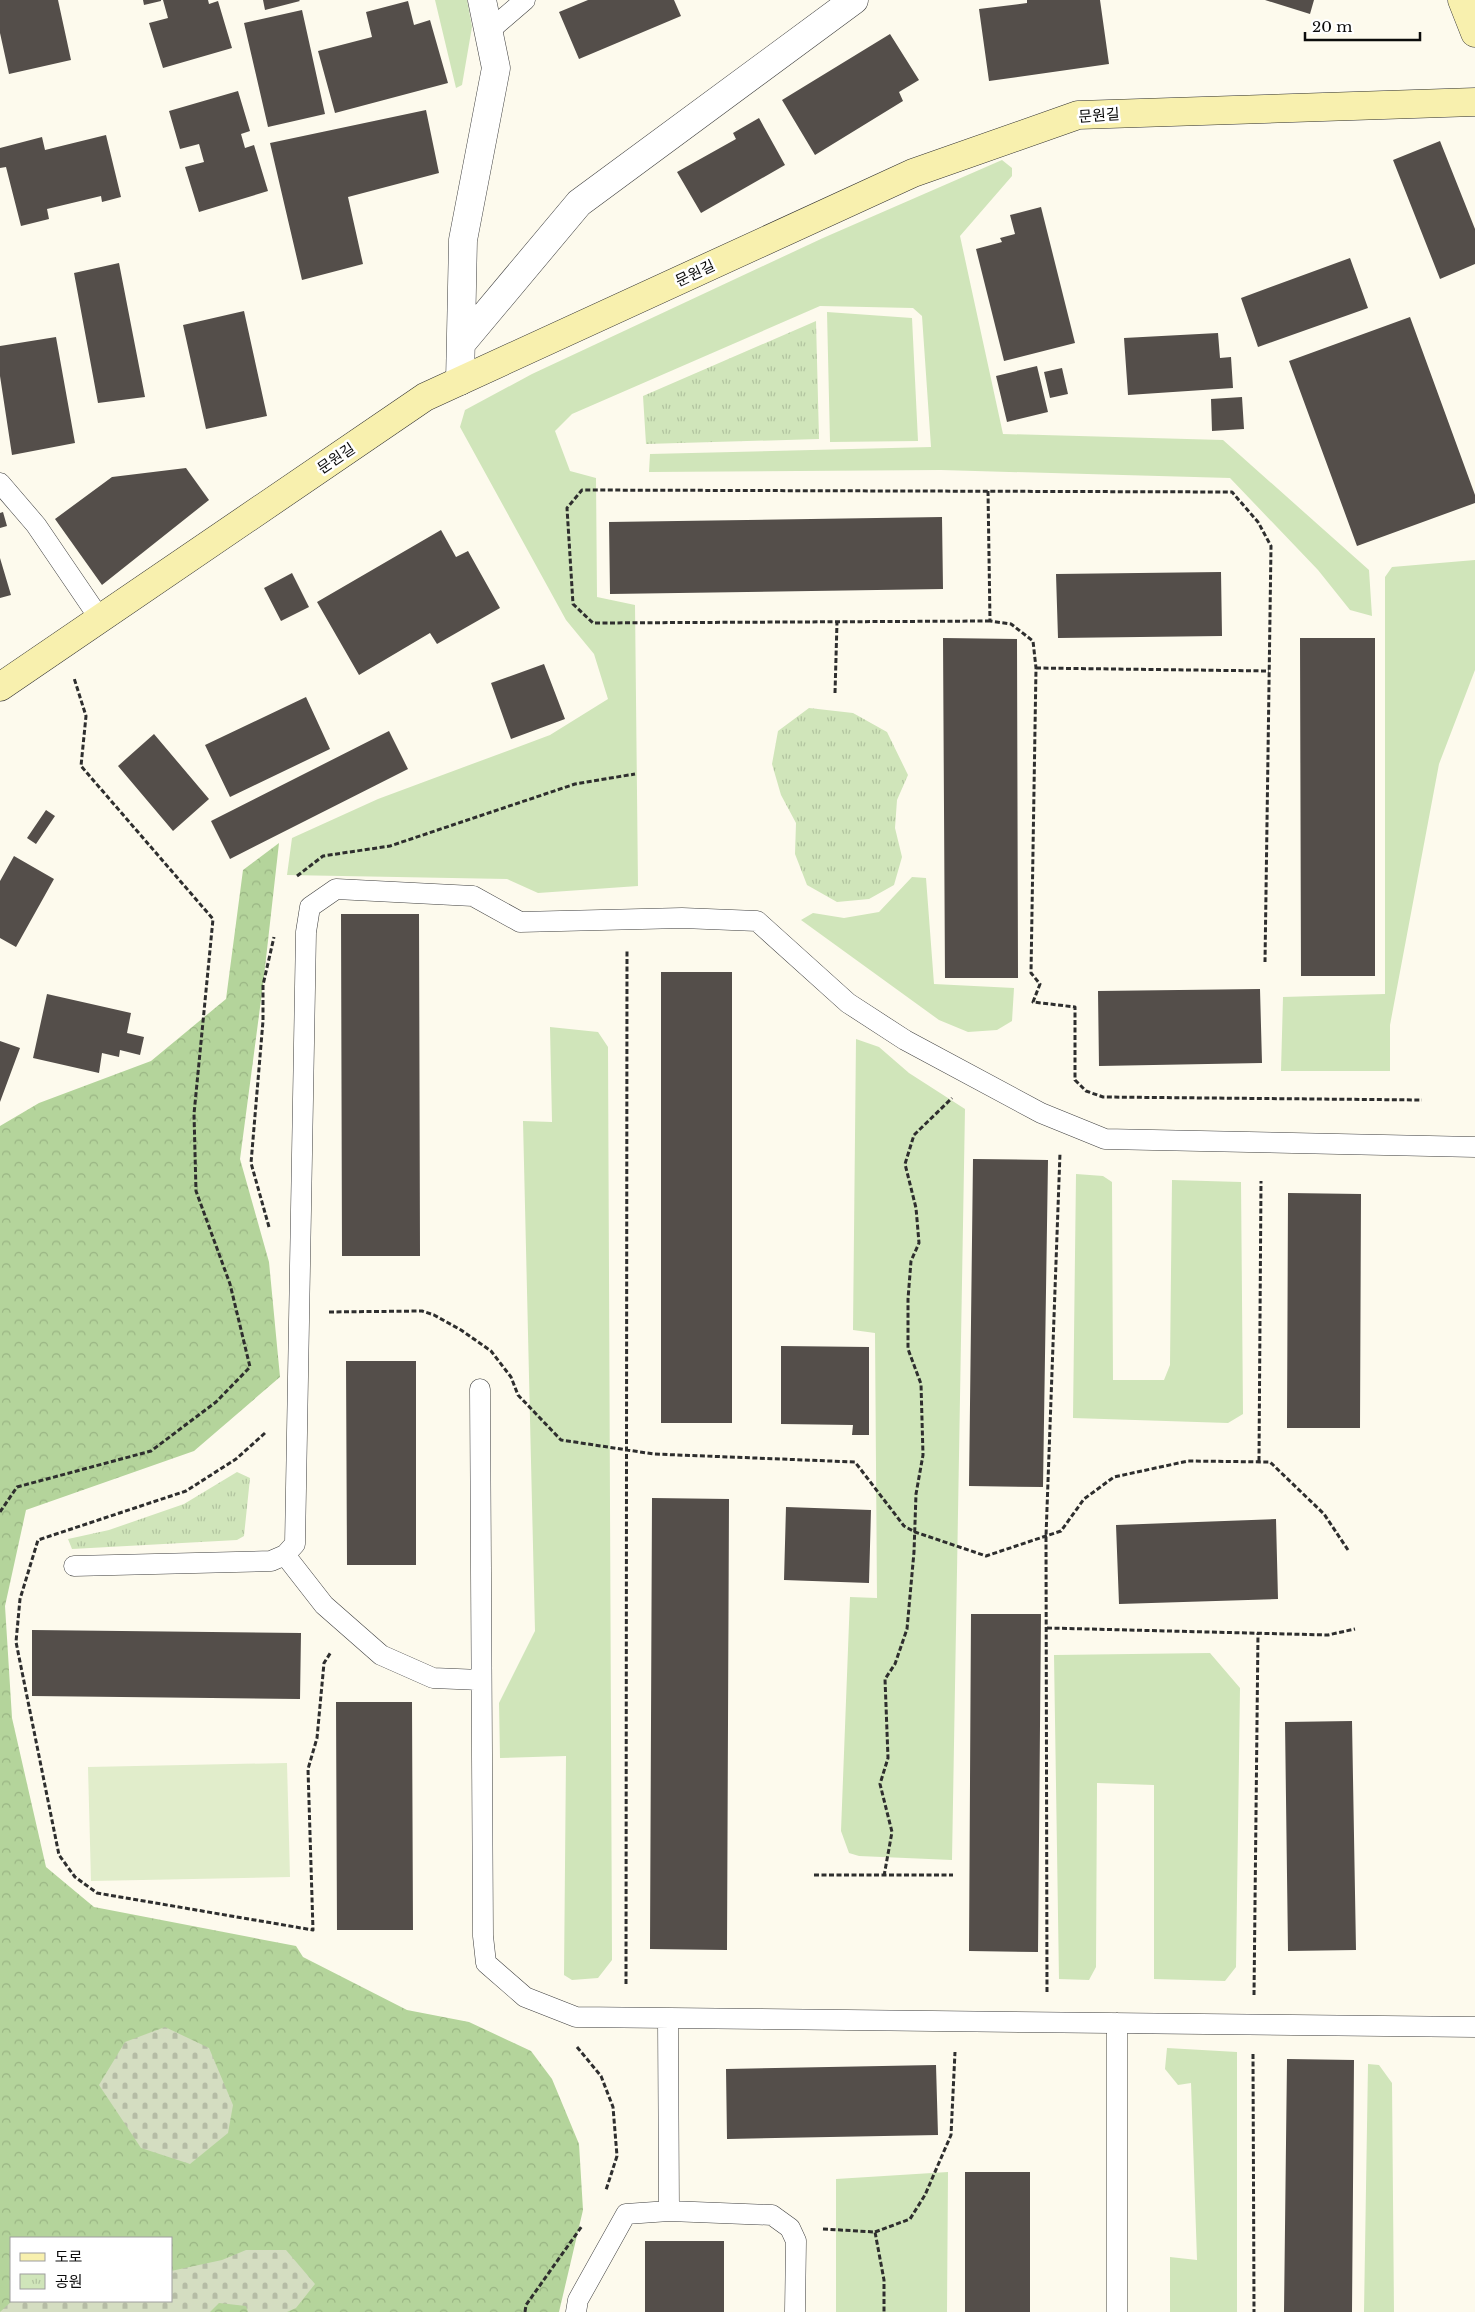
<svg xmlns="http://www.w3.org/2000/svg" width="1475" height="2312" font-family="'Libre Baskerville','Noto Sans KR',serif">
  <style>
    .grass { fill: #d0e5ba }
    .forest { fill: url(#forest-crowns); fill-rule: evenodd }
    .cemetery { fill: url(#cemetery-stones) }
    .park { fill: url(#park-tufts) }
    .pitch { fill: #e1edcb }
    .building { fill: #544e4a }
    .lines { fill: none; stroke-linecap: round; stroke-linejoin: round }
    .lane-casing { stroke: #3f3f3f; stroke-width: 21 }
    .street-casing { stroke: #3f3f3f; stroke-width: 29 }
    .secondary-casing { stroke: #2e2e2e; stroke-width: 29 }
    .path { stroke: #2e2e2e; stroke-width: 3; stroke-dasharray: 5 2.5; stroke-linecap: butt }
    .lane { stroke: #fff; stroke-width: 20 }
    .street { stroke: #fff; stroke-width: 28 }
    .secondary { stroke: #f8f0ae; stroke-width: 28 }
    .labels { text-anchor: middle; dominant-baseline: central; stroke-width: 5; stroke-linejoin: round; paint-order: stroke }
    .street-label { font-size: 15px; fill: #0c0c0c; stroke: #fff }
  </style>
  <defs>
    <pattern id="forest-crowns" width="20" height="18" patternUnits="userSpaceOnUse" patternTransform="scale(1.25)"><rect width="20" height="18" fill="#b4d49b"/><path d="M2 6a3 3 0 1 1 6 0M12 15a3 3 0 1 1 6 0" fill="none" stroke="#9ab584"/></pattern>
    <pattern id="cemetery-stones" width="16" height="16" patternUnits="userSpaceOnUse" patternTransform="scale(1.25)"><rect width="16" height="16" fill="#d4ddc1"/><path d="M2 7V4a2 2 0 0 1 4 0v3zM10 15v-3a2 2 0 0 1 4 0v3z" fill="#b5bca5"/></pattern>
    <pattern id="park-tufts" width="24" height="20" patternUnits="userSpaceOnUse" patternTransform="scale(1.25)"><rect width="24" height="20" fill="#d0e5ba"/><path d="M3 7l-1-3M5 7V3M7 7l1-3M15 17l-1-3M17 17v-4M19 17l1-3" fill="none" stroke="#b1c39f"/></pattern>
  </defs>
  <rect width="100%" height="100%" fill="#fdfaed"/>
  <!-- grass -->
  <path class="grass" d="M435 0H467L472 27 462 85 456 88Z
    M1002 160 1012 168V176L960 236 1003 434 1223 440 1369 570 1372 616 1350 610 1318 570 1230 478 941 470 649 472 650 454 931 447 922 316 913 308 820 306 572 414 555 431 570 471 596 478 597 597 635 605 638 886 538 893 507 879 287 875 292 838 378 799 550 735 608 699 594 654 566 620 460 427 465 410 532 374 823 238Z
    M827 312 912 318 918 441 830 442Z
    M1475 560V670L1439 764 1390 1025V1071H1281L1283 997 1385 994V577L1392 567Z
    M912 877 926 878 934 984 1014 988 1012 1021 997 1030 968 1032 939 1020 801 920 813 913 844 918 879 912Z
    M550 1027 598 1032 608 1047 612 1960 598 1978 572 1980 564 1975 566 1756 500 1758 499 1703 535 1631 523 1121 552 1122Z
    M856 1039 879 1047 909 1073 965 1109 952 1860 859 1856 849 1853 841 1831 850 1597 877 1598 875 1333 853 1330Z
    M1076 1174 1103 1176 1112 1182 1113 1380H1164L1170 1365 1172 1180 1241 1182 1243 1414 1228 1423 1073 1418Z
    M1210 1653 1240 1688 1236 1967 1225 1981 1154 1979V1785L1097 1783 1096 1967 1089 1980 1059 1979 1054 1655Z
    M1167 2048 1237 2052V2312H1170V2257L1197 2260 1191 2083 1178 2085 1165 2069Z
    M1368 2064 1379 2065 1392 2083 1394 2312H1364Z
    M948 2172 947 2312H836V2179Z"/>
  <!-- forest -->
  <path class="forest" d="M279 843 263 985 240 1159 269 1262 280 1377 194 1451 26 1510 5 1606 12 1718 46 1867 94 1907 296 1946 303 1957 407 2010 469 2022 531 2051 552 2079 579 2144 583 2210 559 2312H0V1126L39 1103 151 1061 226 999 243 870ZM11 2238H171V2301H11Z"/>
  <!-- cemetery -->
  <path class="cemetery" d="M165 2027 209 2048 233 2105 228 2133 190 2164 141 2148 99 2085 125 2042Z
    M246 2250H286L315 2284 296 2308 287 2312H248L246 2306 219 2303 210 2312H0L12 2301H171V2271L222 2260Z"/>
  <!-- park -->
  <path class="park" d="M816 321 819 439 646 444 643 396Z
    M809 708 853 713 887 732 908 775 897 800 895 828 902 857 894 885 869 899 837 902 807 885 795 854 796 823 781 795 772 764 778 731Z
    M237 1472 250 1478 244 1536 237 1540 72 1549 68 1539 109 1530 184 1504Z"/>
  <!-- pitch -->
  <path class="pitch" d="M287 1763 290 1877 91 1881 88 1767Z"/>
  <!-- building -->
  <path class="building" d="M0 0H58L71 60 9 74 0 33Z
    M143 0H161V1L144 5Z
    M163 0H208L209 4 218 1 232 48 163 68 149 23 168 18Z
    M263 0H299L300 1 265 10Z
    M588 0H674L681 16 579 59 559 12Z
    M1027 0H1100L1109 64 989 81 979 9 1027 3Z
    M1265 0H1314L1310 14Z
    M408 1 414 25 430 20 448 83 335 113 318 51 372 37 366 12Z
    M302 10 325 114 268 127 244 23Z
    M890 34 919 80 899 92 903 101 815 155 782 100Z
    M238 91 250 131 241 134 245 148 254 145 268 191 199 212 185 167 204 162 199 144 180 149 169 111Z
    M426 110 439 173 348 197 363 264 302 280 270 143Z
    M759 118 785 165 701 213 677 172 736 139 733 133Z
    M106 135 121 197 102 202 101 196 47 209 49 219 21 226 6 167 0 168V148L42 137 45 150Z
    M1440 141 1475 229V264L1440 279 1393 160Z
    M1041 207 1075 343 1004 361 976 249 1002 242 1000 238 1015 234 1010 215Z
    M1350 258 1368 308 1258 347 1241 298Z
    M119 263 145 397 98 403 74 273Z
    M244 311 267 416 206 429 183 325Z
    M1410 317 1475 495V503L1357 546 1289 361Z
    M1218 333 1220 358 1231 357 1233 388 1128 395 1124 338Z
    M56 337 75 443 12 455 0 376V346Z
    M1037 366 1048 412 1007 422 996 376Z
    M1062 368 1068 394 1050 398 1044 372Z
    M1242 397 1244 429 1212 431 1211 399Z
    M186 468 209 500 102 585 55 519 112 477Z
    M3 512 7 526 0 528V513Z
    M942 517 943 589 610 594 609 522Z
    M441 530 456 557 468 551 500 608 437 644 430 633 359 675 317 602Z
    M0 558 11 595 0 598Z
    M1221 572 1222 636 1058 638 1056 574Z
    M292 573 309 607 281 621 264 588Z
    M943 638 1017 639 1018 978H945Z
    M1300 638H1375V976H1301Z
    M544 664 565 719 511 739 491 683Z
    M306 697 330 749 230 797 205 745Z
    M389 731 408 769 230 859 211 821Z
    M154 734 209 799 173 831 118 766Z
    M46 810 55 816 36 844 27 838Z
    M14 856 54 879 16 947 0 938V881Z
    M341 914H419L420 1256H342Z
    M661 972H732V1423H661Z
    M1260 989 1262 1063 1099 1066 1098 991Z
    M47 994 131 1013 127 1033 144 1037 140 1055 120 1050 119 1057 102 1053 99 1073 33 1058Z
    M0 1041 20 1048 0 1102Z
    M973 1159 1048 1160 1043 1487 969 1486Z
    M1288 1193 1361 1194 1360 1428H1287Z
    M781 1346 869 1347V1435H852L853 1425 781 1424Z
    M346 1361H416V1565H347Z
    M652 1498 729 1499 727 1950 650 1949Z
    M786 1507 871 1510 869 1583 784 1580Z
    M1276 1519 1278 1599 1119 1604 1116 1525Z
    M971 1614H1041L1038 1952 969 1951Z
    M32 1630 301 1633 300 1699 32 1696Z
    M336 1702H412L413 1930H337Z
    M1352 1721 1356 1950 1288 1951 1285 1722Z
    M1287 2059 1354 2060 1352 2312H1284Z
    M936 2065 938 2135 727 2139 726 2069Z
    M965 2172H1030V2312H965Z
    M645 2241H724V2312H645Z"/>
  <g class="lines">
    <!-- lane casing -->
    <g class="lane-casing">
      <path id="lane" d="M489 31 525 0
        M0 483 36 525 100 619
        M480 1389 483 1936 486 1963 525 1997 576 2017 1475 2027
        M285 1555 324 1605 381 1655 433 1678 481 1680
        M74 1566 271 1561 285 1555 295 1544 306 932 310 907 336 889 473 896 520 922 682 918 757 921 848 1003 905 1040 1041 1113 1105 1139 1475 1147
        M1117 2023V2312
        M669 2211 772 2215 790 2228 796 2241 795 2312
        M576 2312 578 2300 626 2214 669 2211 668 2018"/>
    </g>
    <!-- street casing -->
    <g class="street-casing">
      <path id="street" d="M461 344 579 203 854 0
        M460 381 463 240 496 68 482 0"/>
    </g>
    <!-- secondary casing -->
    <g class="secondary-casing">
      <path id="secondary" d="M1462 0 1475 33
        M0 687 425 397 913 173 1078 115 1475 102"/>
    </g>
    <!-- path -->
    <path class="path" d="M988 491 990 621 1011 624 1033 641 1036 668 1031 973 1040 984 1033 1002 1075 1007V1080L1086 1091 1103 1097 1422 1100
      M990 621 593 623 573 604 567 508 582 490 1232 492 1258 522 1271 546 1265 962
      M1036 668 1269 671
      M835 693 837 622
      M297 876 323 856 390 846 575 784 635 774
      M269 1227 251 1163 263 1021V985L274 937
      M329 1312 422 1311 434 1315 461 1330 491 1351 511 1377 518 1395 561 1440 654 1454 855 1462 904 1526 915 1532 986 1556 1061 1531 1084 1499 1114 1477 1188 1461 1270 1462 1324 1514 1348 1550
      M265 1433 236 1459 186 1491 38 1540 20 1599 16 1642 59 1855 75 1877 97 1893 313 1930 308 1769 317 1738 324 1663 331 1652
      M1259 1461 1261 1181
      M0 1512 17 1487 151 1451 216 1402 250 1367 230 1284 196 1191 194 1114 213 919 81 766 86 716 74 678
      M1047 1628 1328 1635 1355 1629
      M814 1875H953
      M884 1876 892 1832 880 1784 888 1758 885 1679 895 1664 907 1629 914 1552 916 1494 923 1455 921 1384 908 1349V1299L911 1261 919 1243 916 1208 905 1164 914 1135 952 1098
      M626 1984 627 951
      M1047 1992 1046 1536 1060 1153
      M1254 1995 1258 1633
      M577 2047 601 2076 613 2107 617 2156 606 2190
      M1253 2054 1254 2312
      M823 2229 875 2232 884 2280V2312
      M875 2232 910 2219 925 2195 951 2135 955 2052
      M525 2312 526 2305 582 2226"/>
    <!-- lane -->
    <use href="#lane" class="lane"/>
    <!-- street -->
    <use href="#street" class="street"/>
    <!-- secondary -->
    <use href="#secondary" class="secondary"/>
  </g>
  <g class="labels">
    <!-- street labels -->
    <g class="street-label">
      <text transform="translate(1099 115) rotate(-4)">문원길</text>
      <text transform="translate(695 273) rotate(-25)">문원길</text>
      <text transform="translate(336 458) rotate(-34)">문원길</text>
    </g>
  </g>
  <!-- legend -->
  <rect x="10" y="2237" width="162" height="65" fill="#ffffff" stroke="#9e9e9e"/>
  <rect x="20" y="2253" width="25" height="8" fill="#f8f0ae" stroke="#9e9e9e"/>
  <text x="55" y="2262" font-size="15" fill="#0c0c0c">도로</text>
  <rect x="20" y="2274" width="25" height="15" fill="url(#park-tufts)" stroke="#9e9e9e"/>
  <text x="55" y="2287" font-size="15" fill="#0c0c0c">공원</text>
  <!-- scale -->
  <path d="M1305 32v8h115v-8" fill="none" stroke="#0c0c0c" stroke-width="2.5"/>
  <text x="1312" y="32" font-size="15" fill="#0c0c0c" stroke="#ffffff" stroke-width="4" paint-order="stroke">20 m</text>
</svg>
